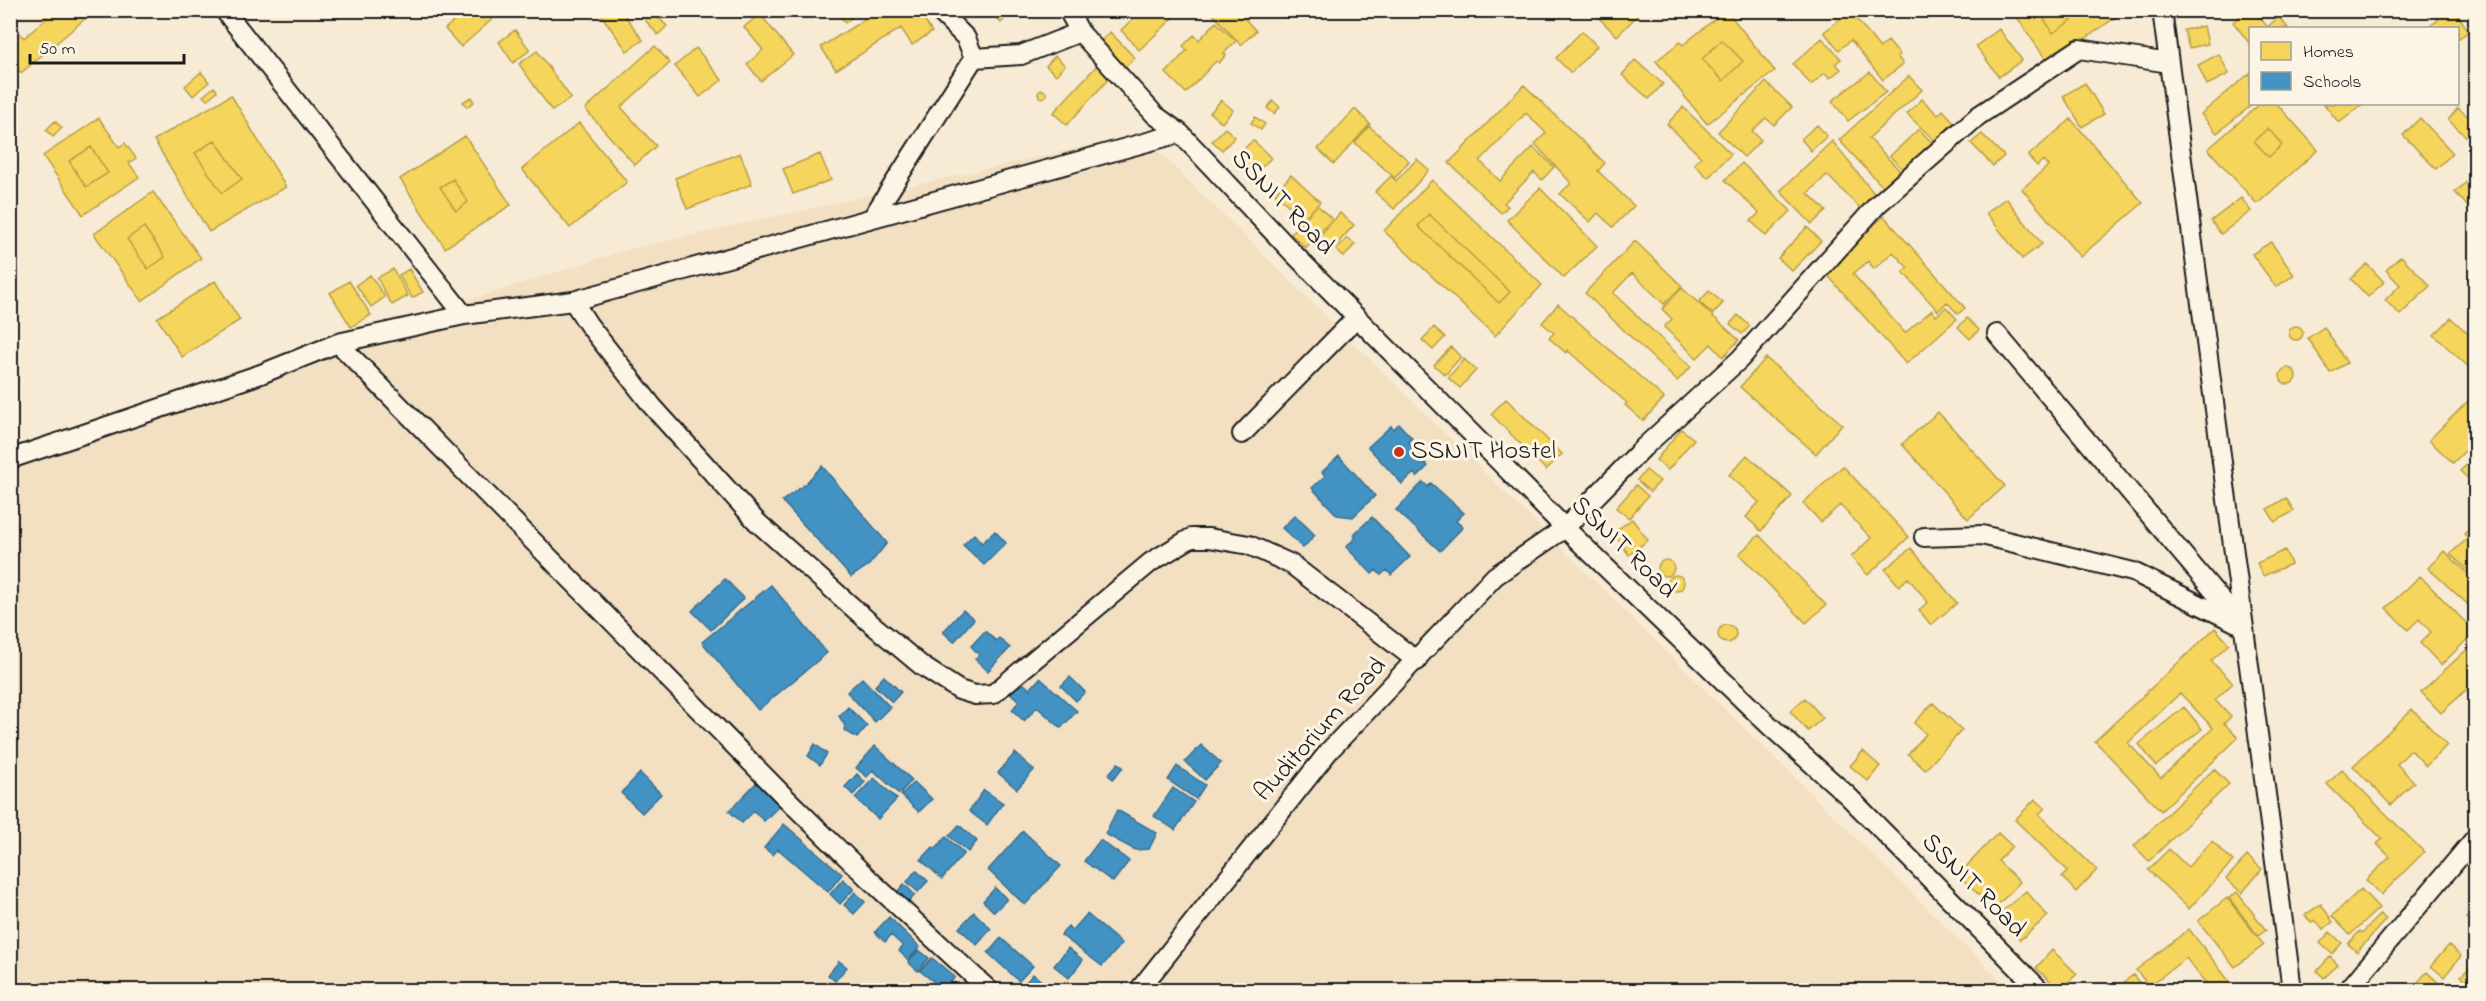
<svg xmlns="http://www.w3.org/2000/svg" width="2486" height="1001" font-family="'Indie Flower',sans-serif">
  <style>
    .built { fill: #f3dfc2 }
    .homes { fill: #f6d55c; stroke: #b59e49; stroke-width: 1.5; fill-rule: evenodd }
    .schools { fill: #4393c3; stroke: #376f91; stroke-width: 1.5 }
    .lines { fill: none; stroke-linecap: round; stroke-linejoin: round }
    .street-casing { stroke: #1c1c1c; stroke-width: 22 }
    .street { stroke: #fcf5e5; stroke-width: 18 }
    .poi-dot { fill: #c8321e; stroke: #fcf5e5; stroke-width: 2 }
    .labels { text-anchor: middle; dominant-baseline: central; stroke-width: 6; stroke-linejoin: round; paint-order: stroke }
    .street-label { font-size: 26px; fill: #1c1c1c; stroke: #fcf5e5 }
    .poi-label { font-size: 26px; fill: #1c1c1c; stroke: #fcf5e5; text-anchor: start }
  </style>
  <rect width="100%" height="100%" fill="#f8ebd5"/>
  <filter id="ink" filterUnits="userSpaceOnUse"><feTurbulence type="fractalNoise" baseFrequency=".0167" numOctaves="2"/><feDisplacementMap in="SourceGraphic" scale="12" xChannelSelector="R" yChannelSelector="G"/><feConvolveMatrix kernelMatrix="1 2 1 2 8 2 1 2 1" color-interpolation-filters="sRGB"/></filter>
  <g filter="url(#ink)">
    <!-- built -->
    <path class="built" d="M1141 134 2010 990H11L10 446 626 250Z"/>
    <!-- homes -->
    <path class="homes" d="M40 10H80L86 18 21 73 10 60V23L24 38 47 18Z
      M465 10H497L499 13 461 47 445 29Z
      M608 10H621L643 40 627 51 601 15Z
      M836 10H861L845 23Z
      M879 10H918L932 32 912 45 901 28 836 70 821 47Z
      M989 10H1014L1001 23Z
      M1143 10H1182L1139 50 1121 30Z
      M1209 10H1237L1256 31 1241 45Z
      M1591 10H1643L1617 36Z
      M1726 10 1775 71 1707 124 1656 61 1680 42 1683 45ZM1722 40 1743 61 1723 81 1702 59Z
      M1827 10H1845L1836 19Z
      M2012 10H2038L2053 33 2082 13 2080 10H2126L2049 64Z
      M2038 10H2080L2082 13 2053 33Z
      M2247 10H2255L2267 27 2279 17 2288 28H2250V44L2233 22Z
      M2432 10H2454L2469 31 2458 39V28H2432L2430 26 2438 20Z
      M1850 11 1880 48 1888 41 1900 55 1897 56 1903 64 1883 80 1851 40 1839 50 1824 32Z
      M653 12 667 26 658 35 645 20Z
      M760 14 793 55 761 81 747 64 763 50 744 27Z
      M1216 22 1236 41 1224 53 1226 55 1219 63 1216 61 1186 93 1166 73 1187 50 1183 46 1194 35 1199 40Z
      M2204 26 2208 44 2189 48 2184 30Z
      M1999 29 2022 60 1999 77 1976 46Z
      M515 30 530 50 513 63 499 42Z
      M1582 31 1597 46 1571 73 1556 58Z
      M1110 32 1135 58 1124 68 1100 42Z
      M1822 38 1841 59 1835 64 1841 69 1830 78 1825 73 1811 85 1793 64Z
      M1722 40 1743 61 1723 81 1702 59Z
      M655 46 670 63 621 107 656 146 635 165 585 109Z
      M696 48 722 80 700 97 675 66Z
      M537 51 571 98 552 111 519 64Z
      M2219 54 2229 74 2207 85 2198 65Z
      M1055 56 1065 65 1056 75 1046 66Z
      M1635 60 1663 84 1649 99 1622 75Z
      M1100 62 1113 74 1067 125 1053 113Z
      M201 72 209 82 193 96 185 86Z
      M1870 72 1886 92 1848 121 1832 101Z
      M2250 73V104H2253L2217 133 2201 114Z
      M1909 76 1922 90 1869 138 1900 171 1883 187 1839 140Z
      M1766 82 1792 107 1774 125 1766 118 1752 131 1761 140 1744 157 1718 132Z
      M2085 83 2104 114 2082 127 2063 96Z
      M1524 85 1605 163 1598 171 1634 206 1613 227 1598 213 1590 222 1560 194 1571 183 1535 144 1546 133 1526 113 1480 161 1500 181 1533 147 1554 167 1542 180 1534 172 1504 203 1508 206 1501 213 1449 163Z
      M214 87 217 91 207 100 203 96Z
      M1038 94a4 4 0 1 1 8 0a4 4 0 1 1-8 0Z
      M231 95 286 187 209 232 154 140ZM215 140 242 179 222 193 195 153Z
      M471 97 474 102 467 107 463 102Z
      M1922 99 1938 115 1943 110 1954 122 1935 141 1907 114Z
      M1221 100 1233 110 1222 123 1210 113Z
      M1273 101 1280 107 1274 114 1267 108Z
      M2260 104H2277L2318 150 2257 204 2208 149ZM2268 128 2282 145 2269 157 2254 141Z
      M2324 104H2363L2339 123Z
      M1683 107 1731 154 1708 178 1694 164 1701 157 1667 124Z
      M2458 108 2476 123V133L2470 140 2448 120Z
      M1355 109 1370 124 1334 164 1318 149Z
      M1255 117 1265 124 1261 130 1251 123Z
      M99 118 119 147 125 143 136 158 129 163 139 177 83 215 43 156ZM91 147 108 173 86 187 69 161Z
      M2420 118 2453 153 2436 169 2403 135Z
      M2071 119 2143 203 2080 257 2022 189 2048 166 2043 160 2037 166 2028 156Z
      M55 121 62 128 53 137 46 130Z
      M579 123 627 182 570 228 522 169Z
      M1817 125 1827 136 1811 151 1801 139Z
      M1369 126 1409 161 1395 178 1355 143Z
      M1225 128 1235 137 1222 150 1212 141Z
      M2268 128 2282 145 2269 157 2254 141Z
      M1919 129 1937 148 1908 175 1890 156Z
      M1982 134 2004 156 1993 166 1971 143Z
      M465 136 511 205 445 248 400 179ZM453 179 468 202 456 211 440 187Z
      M215 140 242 179 222 193 195 153Z
      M1253 140 1271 158 1251 178 1233 160Z
      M1832 141 1876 196 1861 209 1827 175 1808 193 1826 211 1812 224 1780 191Z
      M91 147 108 173 86 187 69 161Z
      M740 153 752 184 687 209 675 178Z
      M820 154 831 180 793 194 783 169Z
      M1417 159 1429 170 1394 209 1375 192 1391 176 1396 181Z
      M1742 163 1791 211 1766 236 1751 221 1759 213 1725 180Z
      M1291 175 1320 202 1303 219 1275 193Z
      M453 179 468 202 456 211 440 187Z
      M1432 180 1542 285 1495 336 1384 231ZM1429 214 1510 292 1499 303 1418 226Z
      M2468 181 2476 189V216L2455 192Z
      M1540 188 1597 246 1564 278 1507 220Z
      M153 192 201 258 142 301 94 234ZM144 227 165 257 148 269 127 239Z
      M2006 198 2042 244 2022 259 1986 213Z
      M2241 198 2251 211 2221 234 2211 221Z
      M1317 205 1332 219 1306 248 1291 234Z
      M1340 213 1354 225 1330 252 1316 240Z
      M1429 214 1510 292 1499 303 1418 226Z
      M1884 216 1965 308 1958 314 1947 302 1938 311 1903 272 1908 268 1893 252 1874 269 1868 261 1853 274 1905 333 1932 310 1936 316 1946 307 1957 319 1906 364 1822 269 1836 260Z
      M144 227 165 257 148 269 127 239Z
      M1807 227 1821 241 1792 271 1778 258Z
      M1347 238 1355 244 1344 257 1336 250Z
      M1635 241 1682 286 1664 304 1632 273 1613 293 1691 367 1677 381 1585 293Z
      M2271 242 2294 275 2276 287 2252 254Z
      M2401 256 2430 286 2400 315 2385 300 2400 285 2386 270Z
      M2367 264 2384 282 2368 297 2351 279Z
      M393 269 408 296 392 305 377 278Z
      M409 269 423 292 412 298 399 275Z
      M370 275 385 297 371 307 356 285Z
      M215 281 240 320 182 357 157 318Z
      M349 281 371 315 351 327 330 293Z
      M1682 288 1739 340 1723 357 1711 344 1697 358 1664 327 1672 319 1662 309Z
      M1709 291 1723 303 1713 314 1699 302Z
      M1558 304 1664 398 1643 421 1625 405 1627 403 1567 350 1566 353 1549 338 1554 333 1542 323Z
      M1738 315 1750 326 1742 334 1730 324Z
      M1967 318 1979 330 1970 339 1958 327Z
      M2451 318 2476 341 2474 372 2434 335Z
      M2289 333a7 7 0 1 1 14 0a7 7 0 1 1-14 0Z
      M1434 327 1445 337 1433 350 1422 340Z
      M2324 327 2347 363 2330 373 2308 338Z
      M1451 347 1461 357 1445 375 1434 365Z
      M1766 358 1842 424 1816 454 1740 387Z
      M1464 359 1476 370 1460 388 1448 378Z
      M2280 376a8 8 0 1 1 16 0a8 8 0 1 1-16 0Z
      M2476 393V440L2453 463 2429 440Z
      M1506 399 1562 454 1546 470 1491 414Z
      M1938 412 2005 486 1968 519 1902 444Z
      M1681 429 1694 439 1668 470 1656 460Z
      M1747 455 1792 496 1761 531 1746 517 1759 502 1729 475Z
      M2476 456V486L2460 471Z
      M1843 466 1909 537 1868 575 1851 557 1871 538 1840 505 1821 522 1803 503Z
      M1646 470 1660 481 1650 492 1637 480Z
      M1636 485 1648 496 1629 518 1616 508Z
      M2286 498 2294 511 2275 522 2267 509Z
      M1632 519 1648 540 1629 555 1613 533Z
      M2476 522V564L2469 571 2450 554 2468 538 2464 534Z
      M1759 535 1826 605 1806 623 1739 554Z
      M1911 548 1957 603 1931 625 1919 610 1928 602 1908 578 1899 586 1885 569Z
      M2285 550 2291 564 2263 576 2257 563Z
      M2444 551 2476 581V612L2428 568Z
      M1658 568a8 8 0 1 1 16 0a8 8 0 1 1-16 0Z
      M1668 583a8 8 0 1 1 16 0a8 8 0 1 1-16 0Z
      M2420 576 2475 632 2441 665 2420 643 2431 632 2419 619 2408 630 2386 608Z
      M1718 634a9 9 0 1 1 18 0a9 9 0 1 1-18 0Z
      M2215 628 2229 644 2211 661 2233 683 2215 700 2231 717 2224 723 2238 738 2161 811 2095 741ZM2180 693 2213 728 2161 778 2128 743Z
      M2476 641V681L2441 713 2421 692Z
      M1805 698 1823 718 1808 731 1790 711Z
      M1933 703 1962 730 1925 770 1908 754 1926 734 1914 723Z
      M2184 707 2202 729 2156 766 2139 744Z
      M2412 709 2447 745 2426 766 2411 750 2397 764 2414 782 2391 805 2353 766Z
      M1863 751 1880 766 1868 781 1850 766Z
      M2214 769 2229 784 2149 861 2134 846Z
      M2342 770 2424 852 2381 895 2366 880 2390 857 2377 844 2382 839 2327 784Z
      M2035 799 2045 808 2039 814 2097 870 2076 892 2062 877 2068 871 2015 820Z
      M1998 833 2012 846 1998 861 2020 882 1994 909 1958 875Z
      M2212 841 2233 861 2189 909 2148 870 2169 849 2188 867Z
      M2247 856 2262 869 2242 893 2226 879Z
      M2361 889 2379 908 2350 935 2332 916Z
      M2026 891 2048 916 2020 940 1998 915Z
      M2237 892 2266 930 2258 936 2229 898Z
      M2227 898 2264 945 2235 967 2198 921Z
      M2321 904 2333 922 2323 929 2315 920 2311 923 2305 915Z
      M2476 908V927L2466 918Z
      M2380 914 2386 919 2357 952 2348 944 2360 931 2362 933Z
      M2189 929 2236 990H2211L2186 958 2149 986 2136 970Z
      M2330 932 2342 943 2332 954 2320 943Z
      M2449 945 2461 956 2444 977 2431 966Z
      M2052 950 2077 974 2060 990 2036 968Z
      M2330 957 2338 965 2324 978 2317 971Z
      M2472 965 2476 969V980L2470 985 2461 976Z
      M2427 972 2444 988 2441 990H2423L2416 984Z
      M2133 975 2145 990H2114Z"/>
    <!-- schools -->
    <path class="schools" d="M1399 424 1412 438 1408 442 1412 446 1416 442 1430 456 1424 462 1428 466 1417 477 1414 473 1402 484 1368 447 1391 426 1393 429Z
      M1339 456 1375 496 1353 517 1337 515 1312 488 1325 476 1322 472Z
      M822 466 887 543 869 565 851 577 782 501 805 484Z
      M1423 482 1428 487 1431 483 1464 513 1456 521 1463 527 1440 551 1396 510Z
      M1295 515 1315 535 1303 548 1282 528Z
      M1372 517 1410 557 1391 575 1387 570 1381 575 1376 570 1372 574 1346 547 1356 537 1353 535Z
      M995 531 1006 543 984 565 963 545 974 534 982 543Z
      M725 579 744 598 711 630 692 611Z
      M771 585 827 653 758 710 702 642Z
      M963 610 974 619 954 642 943 632Z
      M985 631 996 641 999 638 1010 648 988 671 975 659 979 655 971 646Z
      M884 676 901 692 892 702 875 686Z
      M1070 677 1085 692 1076 701 1061 686Z
      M862 678 890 707 875 722 847 692Z
      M1017 678 1030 689 1040 678 1077 711 1061 728 1037 707 1024 721 1012 710 1019 701 1007 690Z
      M848 707 867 726 857 738 844 730 845 726 839 716Z
      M815 744 827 754 820 765 808 756Z
      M1201 745 1221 763 1205 780 1185 762Z
      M875 746 912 780 899 794 873 770 867 777 856 768Z
      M1015 753 1034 770 1017 789 998 773Z
      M1118 763 1123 767 1113 779 1108 775Z
      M1177 766 1205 785 1196 799 1168 780Z
      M640 773 661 794 642 813 621 793Z
      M857 774 865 782 853 795 845 787Z
      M874 778 897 799 878 819 855 798Z
      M757 782 781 804 764 821 754 811 742 823 729 811Z
      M914 782 932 799 919 812 901 795Z
      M1173 788 1194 802 1175 830 1154 816Z
      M984 790 1003 803 987 825 969 811Z
      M1117 810 1157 833 1149 849 1135 850 1105 834Z
      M784 824 842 874 828 892 778 849 773 855 764 848Z
      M959 825 977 841 968 852 949 836Z
      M1023 831 1061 866 1025 905 988 870Z
      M946 837 964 853 942 879 921 860 933 847 935 849Z
      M1100 840 1129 861 1113 882 1084 861Z
      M916 870 928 881 918 892 907 882Z
      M843 879 854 889 840 904 830 894Z
      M904 884 915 895 905 906 894 896Z
      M995 888 1007 899 994 912 983 901Z
      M855 892 865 902 854 914 844 905Z
      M974 912 991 929 977 945 959 928Z
      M1087 914 1122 944 1102 966 1061 935 1068 926 1072 931Z
      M889 917 920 947 908 960 899 951 903 946 891 935 885 942 875 932Z
      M1001 938 1033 966 1019 981 988 953Z
      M1068 948 1083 960 1069 978 1054 966Z
      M919 950 929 958 918 971 908 962Z
      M932 958 955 977 944 990 920 971Z
      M839 961 847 967 835 981 828 975Z
      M1033 974 1052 990 1020 989Z"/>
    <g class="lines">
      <!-- street casing -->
      <g class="street-casing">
        <path id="street" d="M224 10 464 315
          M938 10 966 38 974 58
          M1068 10 1080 32 1155 115 1180 133 1293 253 1565 528 1770 726 1847 795 2040 990
          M2162 10 2292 990
          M974 58 1021 55 1080 32
          M872 218 974 58
          M573 301 588 324 653 407 757 522 868 621 922 666 959 690 975 695 993 694 1151 562 1191 538H1209L1249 545 1291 564 1417 661
          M1997 334 2244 627
          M338 343 784 796 870 880 989 990
          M1242 434 1357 317
          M10 459 261 374 338 343 464 315 573 301 1180 133
          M1924 537 1982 535 2133 572 2237 623
          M1139 990 1329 751 1495 576 1565 528 1643 448 1740 359 1878 204 1978 116 2079 49 2169 63
          M2348 990 2476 837"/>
      </g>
      <!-- street -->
      <use href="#street" class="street"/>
    </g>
  </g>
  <!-- markers -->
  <circle class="poi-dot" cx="1399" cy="452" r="6"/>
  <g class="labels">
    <!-- street labels -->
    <g class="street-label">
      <text transform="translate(1282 203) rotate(46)">SSNIT Road</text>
      <text transform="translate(1623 548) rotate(44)">SSNIT Road</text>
      <text transform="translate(1321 730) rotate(-48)">Auditorium Road</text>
      <text transform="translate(1973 886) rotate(45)">SSNIT Road</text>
    </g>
    <!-- poi labels -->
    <g class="poi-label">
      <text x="1411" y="452">SSNIT Hostel</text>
    </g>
  </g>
  <!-- margin -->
  <rect width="2486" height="1001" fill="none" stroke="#fcf5e5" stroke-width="36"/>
  <rect x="18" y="18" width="2450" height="965" fill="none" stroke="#1c1c1c" stroke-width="2" filter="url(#ink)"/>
  <!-- legend -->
  <rect x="2249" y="27" width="210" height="78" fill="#fcf5e5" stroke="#a29e95" stroke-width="1.5"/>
  <rect x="2261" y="42" width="30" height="18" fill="#f6d55c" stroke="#a29e95" stroke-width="1.5"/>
  <text x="2303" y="57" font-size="18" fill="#1c1c1c">Homes</text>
  <rect x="2261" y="72" width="30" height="18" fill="#4393c3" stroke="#a29e95" stroke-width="1.5"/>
  <text x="2303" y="87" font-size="18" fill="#1c1c1c">Schools</text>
  <!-- scale -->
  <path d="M30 54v9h154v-9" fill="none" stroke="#1c1c1c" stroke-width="3"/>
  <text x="39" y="54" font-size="18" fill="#1c1c1c" stroke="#fcf5e5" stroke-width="4.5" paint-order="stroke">50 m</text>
</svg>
